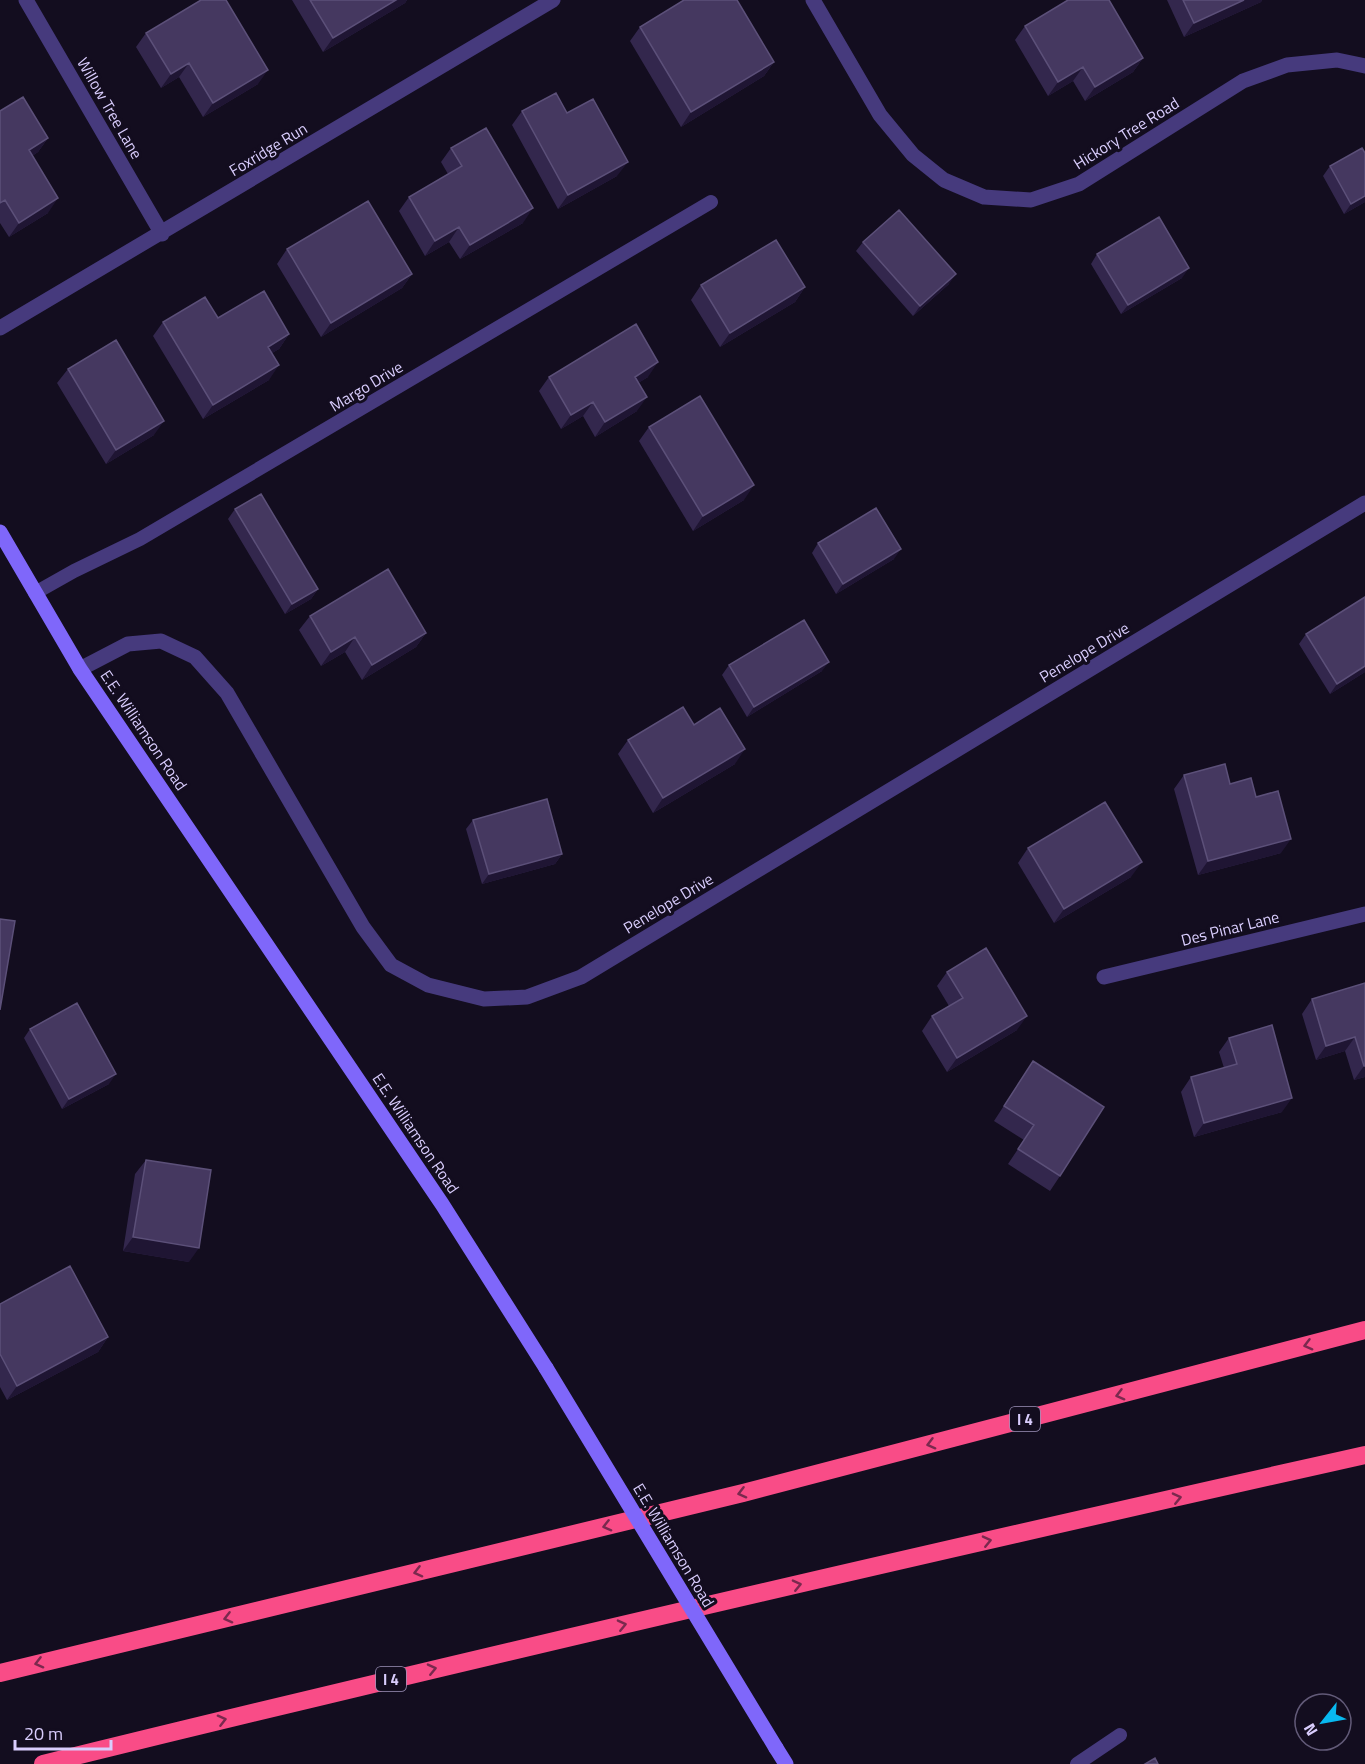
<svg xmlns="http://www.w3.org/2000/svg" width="1365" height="1764" font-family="'Titillium Web',sans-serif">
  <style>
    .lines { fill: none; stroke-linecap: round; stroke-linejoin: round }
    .lane { stroke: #463a7d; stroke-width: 14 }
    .street { stroke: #463a7d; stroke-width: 15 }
    .secondary { stroke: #7f67fa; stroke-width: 15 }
    .highway { stroke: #f94c87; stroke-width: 18 }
    .secondary-bridge { stroke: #7f67fa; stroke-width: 15 }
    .wall { fill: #33274d }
    .shaded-wall { fill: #1f1533 }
    .building { fill: #453860; stroke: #5c5079; stroke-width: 1.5 }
    .oneway { stroke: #7a294e }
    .labels { text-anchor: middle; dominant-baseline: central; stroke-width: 6; stroke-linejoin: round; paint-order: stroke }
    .shield { fill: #130d1f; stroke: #9e93ba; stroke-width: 1.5 }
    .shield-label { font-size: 15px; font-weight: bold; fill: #d9cdfd }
    .street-label { font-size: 16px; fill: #d9cdfd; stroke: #130d1f }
  </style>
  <rect width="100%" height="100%" fill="#130d1f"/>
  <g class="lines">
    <!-- lane -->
    <path class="lane" d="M35 593 74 571 140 539 711 202
      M1077 1764 1120 1735"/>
    <!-- street -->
    <path class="street" d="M26 0 162 234
      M813 0 880 115 913 155 944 180 984 197 1031 200 1079 184 1243 81 1287 65 1337 60 1365 66
      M0 328 553 0
      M80 669 128 644 161 641 195 657 227 693 363 927 391 965 428 985 484 999 527 997 581 977 1365 503
      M1104 977 1365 914"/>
    <!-- secondary -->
    <path class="secondary" d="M0 532 80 669 442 1204 546 1368
      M776 1748 786 1764"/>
    <!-- highway -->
    <path class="highway" d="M0 1673 743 1493 1365 1330
      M43 1764C482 1656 923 1554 1365 1455"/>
    <!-- secondary-bridge -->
    <path class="secondary-bridge" d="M546 1368 776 1748"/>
  </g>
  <!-- wall -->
  <path class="wall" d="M292 0H407L405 3 323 52Z
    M1167 0H1262L1261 2 1184 37Z
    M1025 26 1143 58 1133 72 1085 101 1073 81 1048 96 1015 40Z
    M640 27 774 62 764 76 681 127 630 41Z
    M146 33 258 84 203 117 179 77 161 88 136 47Z
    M0 111 48 138 38 152 32 156 48 213 9 237 0 223Z
    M522 111 567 113 617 176 558 209 512 125Z
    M451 148 523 223 460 259 449 242 425 256 399 211 409 197 448 174 441 162Z
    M1365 153V202L1344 214 1323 176 1330 166Z
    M863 242 949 284 913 316 856 251Z
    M287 249 412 274 402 288 321 337 277 264Z
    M1097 254 1182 278 1121 314 1091 264Z
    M701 285 805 287 795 302 720 347 691 300Z
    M218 318 289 334 279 349 272 353 269 380 203 419 153 336 163 322Z
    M68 369 154 435 106 464 57 383Z
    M549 377H648L638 383 637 411 595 437 583 416 561 429 539 391Z
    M649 427 744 500 693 531 639 441Z
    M235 509 318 589 311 599 285 614 228 519Z
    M818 543 894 559 836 594 812 553Z
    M1365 597V672L1330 694 1299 644 1306 634Z
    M310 616 426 633 416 647 362 680 345 652 321 666 299 630Z
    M729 665 822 671 747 717 722 675Z
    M694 725 735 764 653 813 618 754 628 740Z
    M1184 775 1230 784 1256 797 1281 853 1198 875 1174 789Z
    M473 820 562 854 555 864 482 884 466 829Z
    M1028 848 1131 877 1054 923 1018 863Z
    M947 972 1017 1030 947 1072 922 1031 932 1016 949 1006 937 986Z
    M1365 983V1077L1354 1080 1345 1051 1316 1060 1302 1014 1312 999Z
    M30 1029 109 1084 62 1109 24 1038Z
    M1229 1038 1282 1112 1194 1137 1181 1092 1191 1077 1224 1068 1219 1052Z
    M1033 1061 1060 1176 1050 1191 1008 1164 1024 1140 994 1121Z
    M146 1160 189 1262 123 1251 135 1174Z
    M0 1304 108 1337 98 1352 7 1400 0 1387Z"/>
  <!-- shaded-wall -->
  <path class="shaded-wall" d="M396 0H407L405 3 323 52 333 38Z
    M1244 0H1262L1261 2 1184 37 1194 23Z
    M1143 58 1133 72 1085 101 1095 87Z
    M774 62 764 76 681 127 691 112Z
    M189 63 179 77 161 88 171 74Z
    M1083 67 1073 81 1048 96 1058 82Z
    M268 70 258 84 203 117 213 103Z
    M48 138 38 152 19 165 29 150Z
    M628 162 617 176 558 209 568 195Z
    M1365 196V202L1344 214 1351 204Z
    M58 198 48 213 9 237 19 223Z
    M533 208 523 223 460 259 470 245Z
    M459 227 449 242 425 256 435 241Z
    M1189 268 1182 278 1121 314 1128 305Z
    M412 274 402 288 321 337 331 323Z
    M956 274 949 284 913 316 920 306Z
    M805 287 795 302 720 347 730 333Z
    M289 334 279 349 258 361 268 347Z
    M658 362 648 377 625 391 635 377Z
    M279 365 269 380 203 419 213 405Z
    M647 397 637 411 595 437 605 422Z
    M593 402 583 416 561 429 571 415Z
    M164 421 154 435 106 464 116 450Z
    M754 485 744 500 693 531 703 516Z
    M901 549 894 559 836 594 843 584Z
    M318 589 311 599 285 614 292 604Z
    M426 633 416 647 362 680 372 665Z
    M355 637 345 652 321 666 331 652Z
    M829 662 822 671 747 717 754 707Z
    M1365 666V672L1330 694 1337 684Z
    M745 749 735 764 653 813 663 798Z
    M1291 839 1281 853 1198 875 1208 861Z
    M562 854 555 864 482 884 489 874Z
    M1142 862 1131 877 1054 923 1064 909Z
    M1027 1016 1017 1030 947 1072 957 1058Z
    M1355 1037 1345 1051 1316 1060 1326 1046Z
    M1364 1066H1365V1077L1354 1080Z
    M116 1074 109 1084 62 1109 69 1099Z
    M1292 1098 1282 1112 1194 1137 1204 1123Z
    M133 1237 199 1248 189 1262 123 1251Z
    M108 1337 98 1352 7 1400 17 1386Z"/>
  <!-- building -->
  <path class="building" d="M201 0H226L268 70 213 103 189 63 171 74 146 33Z
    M310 0H396L333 38Z
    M684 0H737L774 62 691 112 640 27Z
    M1068 0H1109L1143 58 1095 87 1083 67 1058 82 1025 26Z
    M1183 0H1244L1194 23Z
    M556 93 567 113 593 99 628 162 568 195 522 111Z
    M23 97 48 138 29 150 58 198 19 223 5 200 0 203V111Z
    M486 128 533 208 470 245 459 227 435 241 409 197 462 166 451 148Z
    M1362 148 1365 153V196L1351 204 1330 166Z
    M368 201 412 274 331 323 287 249Z
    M899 210 956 274 920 306 863 242Z
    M1159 217 1189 268 1128 305 1097 254Z
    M776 240 805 287 730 333 701 285Z
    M264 291 289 334 268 347 279 365 213 405 163 322 205 297 218 318Z
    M636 324 658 362 635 377 647 397 605 422 593 402 571 415 549 377Z
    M116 340 164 421 116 450 68 369Z
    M700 396 754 485 703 516 649 427Z
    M261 494 318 589 292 604 235 509Z
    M876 508 901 549 843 584 818 543Z
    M388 569 426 633 372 665 355 637 331 652 310 616Z
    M1365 597V666L1337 684 1306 634Z
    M804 620 829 662 754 707 729 665Z
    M683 707 694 725 720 708 745 749 663 798 628 740Z
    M1225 764 1230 784 1251 778 1256 797 1278 791 1291 839 1208 861 1184 775Z
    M547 799 562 854 489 874 473 820Z
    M1105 802 1142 862 1064 909 1028 848Z
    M0 919 15 921 0 1010Z
    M986 948 1027 1016 957 1058 932 1016 963 998 947 972Z
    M1365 983V1066H1364L1355 1037 1326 1046 1312 999Z
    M77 1003 116 1074 69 1099 30 1029Z
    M1272 1025 1292 1098 1204 1123 1191 1077 1237 1064 1229 1038Z
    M1033 1061 1104 1107 1060 1176 1018 1149 1034 1125 1004 1106Z
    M146 1160 211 1170 199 1248 133 1237Z
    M70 1266 108 1337 17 1386 0 1354V1304Z
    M1155 1758 1158 1764H1145Z"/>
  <!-- one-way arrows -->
  <defs><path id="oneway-chevron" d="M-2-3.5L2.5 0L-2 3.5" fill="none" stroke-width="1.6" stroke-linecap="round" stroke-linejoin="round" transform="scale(1.5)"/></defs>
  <g class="oneway">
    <use href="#oneway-chevron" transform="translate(1308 1345) rotate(165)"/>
    <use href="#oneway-chevron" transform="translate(1120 1395) rotate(165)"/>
    <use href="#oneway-chevron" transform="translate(931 1444) rotate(165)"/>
    <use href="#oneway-chevron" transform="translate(742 1493) rotate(166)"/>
    <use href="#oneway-chevron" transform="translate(1177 1498) rotate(-13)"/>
    <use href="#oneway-chevron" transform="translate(607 1526) rotate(166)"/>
    <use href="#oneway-chevron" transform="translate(987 1541) rotate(-13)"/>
    <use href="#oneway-chevron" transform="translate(418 1572) rotate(166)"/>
    <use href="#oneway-chevron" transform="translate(797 1585) rotate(-13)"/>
    <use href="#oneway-chevron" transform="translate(228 1618) rotate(166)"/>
    <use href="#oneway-chevron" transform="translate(622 1625) rotate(-13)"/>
    <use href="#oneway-chevron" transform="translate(39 1663) rotate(166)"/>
    <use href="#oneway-chevron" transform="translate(432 1669) rotate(-13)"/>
    <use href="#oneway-chevron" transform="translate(222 1720) rotate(-14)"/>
  </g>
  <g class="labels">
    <!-- shield labels -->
    <g class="shield">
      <rect x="1010" y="1407" width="30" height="24" rx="4.5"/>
      <rect x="376" y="1667" width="30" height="24" rx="4.5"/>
    </g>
    <g class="shield-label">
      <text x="1025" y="1419">I 4</text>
      <text x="391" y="1679">I 4</text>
    </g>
    <!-- street labels -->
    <g class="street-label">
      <text transform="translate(110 108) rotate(60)">Willow Tree Lane</text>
      <text transform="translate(1126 133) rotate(-32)">Hickory Tree Road</text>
      <text transform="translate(268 149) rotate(-31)">Foxridge Run</text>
      <text transform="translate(366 386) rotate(-31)">Margo Drive</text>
      <text transform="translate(1084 652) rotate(-31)">Penelope Drive</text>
      <text transform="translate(144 730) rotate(56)">E.E. Williamson Road</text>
      <text transform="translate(668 903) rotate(-31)">Penelope Drive</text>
      <text transform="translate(1230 928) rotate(-14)">Des Pinar Lane</text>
      <text transform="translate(416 1133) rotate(56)">E.E. Williamson Road</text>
      <text transform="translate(674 1545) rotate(59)">E.E. Williamson Road</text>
    </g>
  </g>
  <!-- north arrow -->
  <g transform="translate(1323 1722) rotate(239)"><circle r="28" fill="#130d1f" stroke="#625a78" stroke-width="1.5"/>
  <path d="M0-4.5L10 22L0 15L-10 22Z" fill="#08b8ef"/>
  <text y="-9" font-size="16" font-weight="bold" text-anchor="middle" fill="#d9cdfd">N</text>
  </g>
  <!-- scale -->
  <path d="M15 1740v9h96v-9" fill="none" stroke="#d9cdfd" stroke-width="3"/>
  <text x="24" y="1740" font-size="18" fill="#d9cdfd" stroke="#130d1f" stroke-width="4.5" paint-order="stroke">20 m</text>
</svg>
